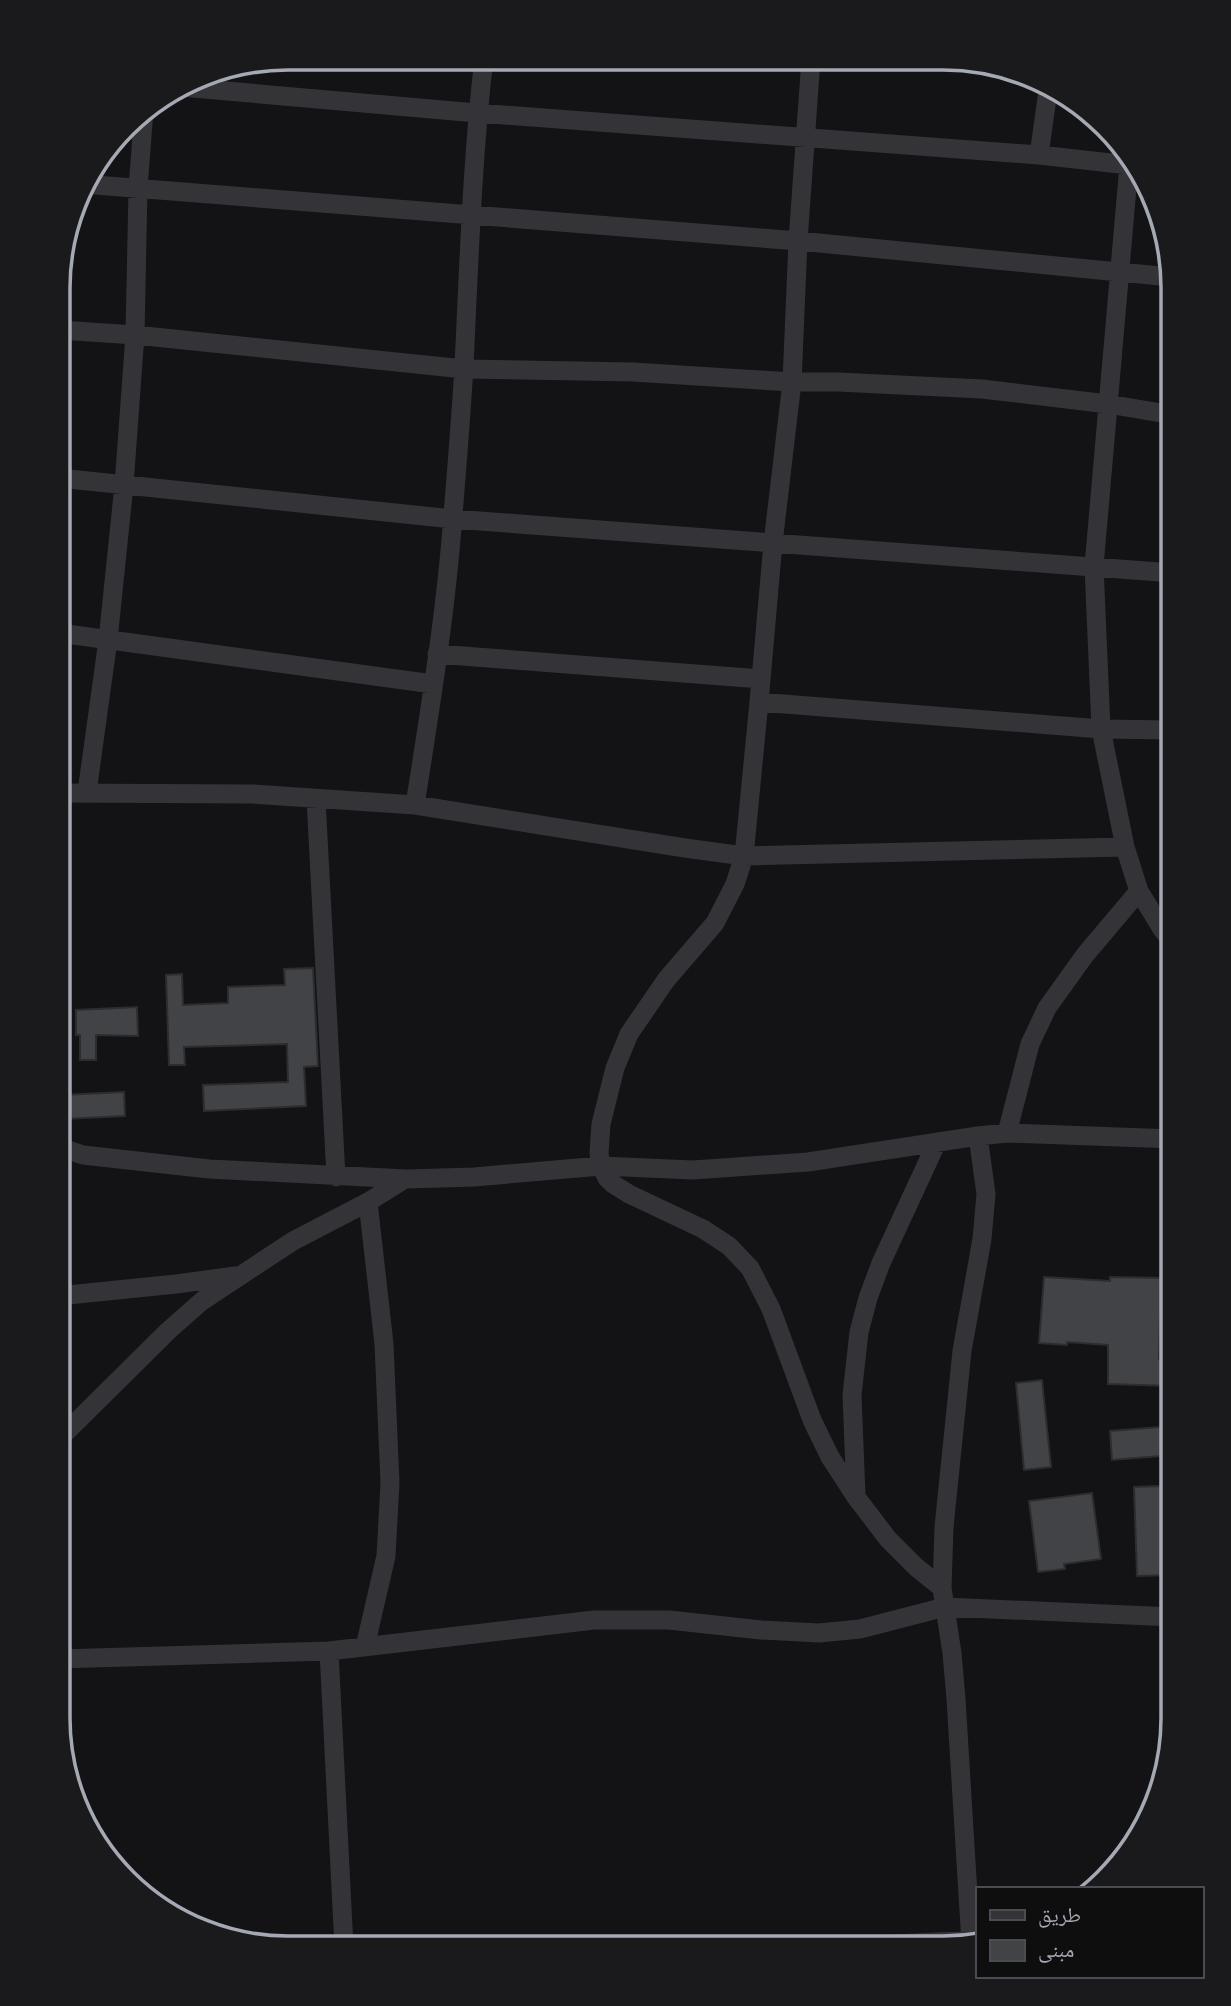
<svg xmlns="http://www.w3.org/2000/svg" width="1231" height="2006" font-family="'Noto Sans','Noto Naskh Arabic',sans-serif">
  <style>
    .building { fill: #424347; stroke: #2d2d30; stroke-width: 2 }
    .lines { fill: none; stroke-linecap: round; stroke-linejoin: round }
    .minor { stroke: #343438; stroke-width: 19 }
    .rim { fill: none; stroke: #a5a9b3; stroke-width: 3.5 }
  </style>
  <rect width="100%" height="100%" fill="#131214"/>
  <!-- building -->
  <path class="building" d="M313 968 318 1066 304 1067 306 1106 204 1111 203 1085 288 1082 287 1044 184 1047 185 1065H169L166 975 182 974 183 1005 228 1003V987L285 985 284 969Z
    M137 1007 138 1036 96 1035V1060H80V1035H76V1010Z
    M124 1092 125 1116 63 1119 62 1095Z
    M1044 1277 1110 1281V1277L1161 1278 1159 1359 1173 1360V1386L1108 1384V1345L1067 1342V1345L1039 1343Z
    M1042 1380 1051 1467 1024 1470 1016 1383Z
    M1173 1426V1455L1112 1460 1110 1431Z
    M1160 1486 1173 1487V1575L1137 1576 1134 1487Z
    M1092 1493 1101 1559 1064 1564 1065 1569 1038 1572 1029 1501Z"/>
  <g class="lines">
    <!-- minor -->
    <path class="minor" d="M811 59 798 241 792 382 773 543 759 702 744 856 735 884 715 923 666 980 629 1034 615 1068 601 1124 599 1153 601 1166 607 1178 613 1184 629 1194 703 1229 729 1246 750 1268 771 1309 812 1420 830 1457 856 1497 888 1539 916 1567 942 1588
      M181 87 477 113 1039 155 1129 165
      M1039 155 1048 91
      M1129 165 1094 566 1101 729 1125 847 1139 891 1162 929 1173 942
      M83 184 798 241 1171 277
      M60 330 135 335 464 369 633 372 792 382H838L982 389 1108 404 1173 415
      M59 478 453 519 1173 573
      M59 633 433 684
      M437 654 761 679
      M759 702 1101 729 1173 730
      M87 792 108 640 124 485 135 335 138 188 144 110
      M59 793 252 794 415 805 685 848 744 856 1125 847
      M316 799 336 1177
      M415 805C430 709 446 612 453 515 457 466 461 416 464 366 469 263 472 161 484 58
      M1007 1133 1030 1044 1047 1008 1085 955 1139 891
      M59 1147 83 1155 209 1169 406 1179 474 1177 601 1166 693 1170 808 1162 978 1136 1007 1133 1173 1139
      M58 1296 176 1284 235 1276
      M58 1440 168 1331 202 1301 293 1241 368 1202 405 1179
      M856 1496 852 1395 859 1332 868 1298 881 1263 937 1142
      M365 1647 386 1556 390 1483 384 1344 368 1202
      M329 1651 344 1947
      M58 1659 329 1651 594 1620H669L761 1630 819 1633 860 1629 945 1607 1173 1617
      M971 1943 956 1699 952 1653 942 1588 944 1527 962 1351 982 1239 986 1194 978 1136
      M810 1948 977 1940"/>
  </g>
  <!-- crop -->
  <path d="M0 0H1231V2006H0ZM288 70H943A218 218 0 0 1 1161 288V1718A218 218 0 0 1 943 1936H288A218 218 0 0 1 70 1718V288A218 218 0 0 1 288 70Z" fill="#1a1a1c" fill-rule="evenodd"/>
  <path class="rim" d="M288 70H943A218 218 0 0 1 1161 288V1718A218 218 0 0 1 943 1936H288A218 218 0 0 1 70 1718V288A218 218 0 0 1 288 70Z"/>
  <!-- legend -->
  <rect x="976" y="1887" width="228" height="91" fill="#0e0e0f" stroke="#4a4c51" stroke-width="2"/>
  <rect x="990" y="1910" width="35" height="10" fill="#343438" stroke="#4a4c51" stroke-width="2"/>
  <text x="1038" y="1922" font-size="21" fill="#a5a9b3">طريق</text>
  <rect x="990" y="1940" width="35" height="21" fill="#424347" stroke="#4a4c51" stroke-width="2"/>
  <text x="1038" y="1957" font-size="21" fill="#a5a9b3">مبنى</text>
</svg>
